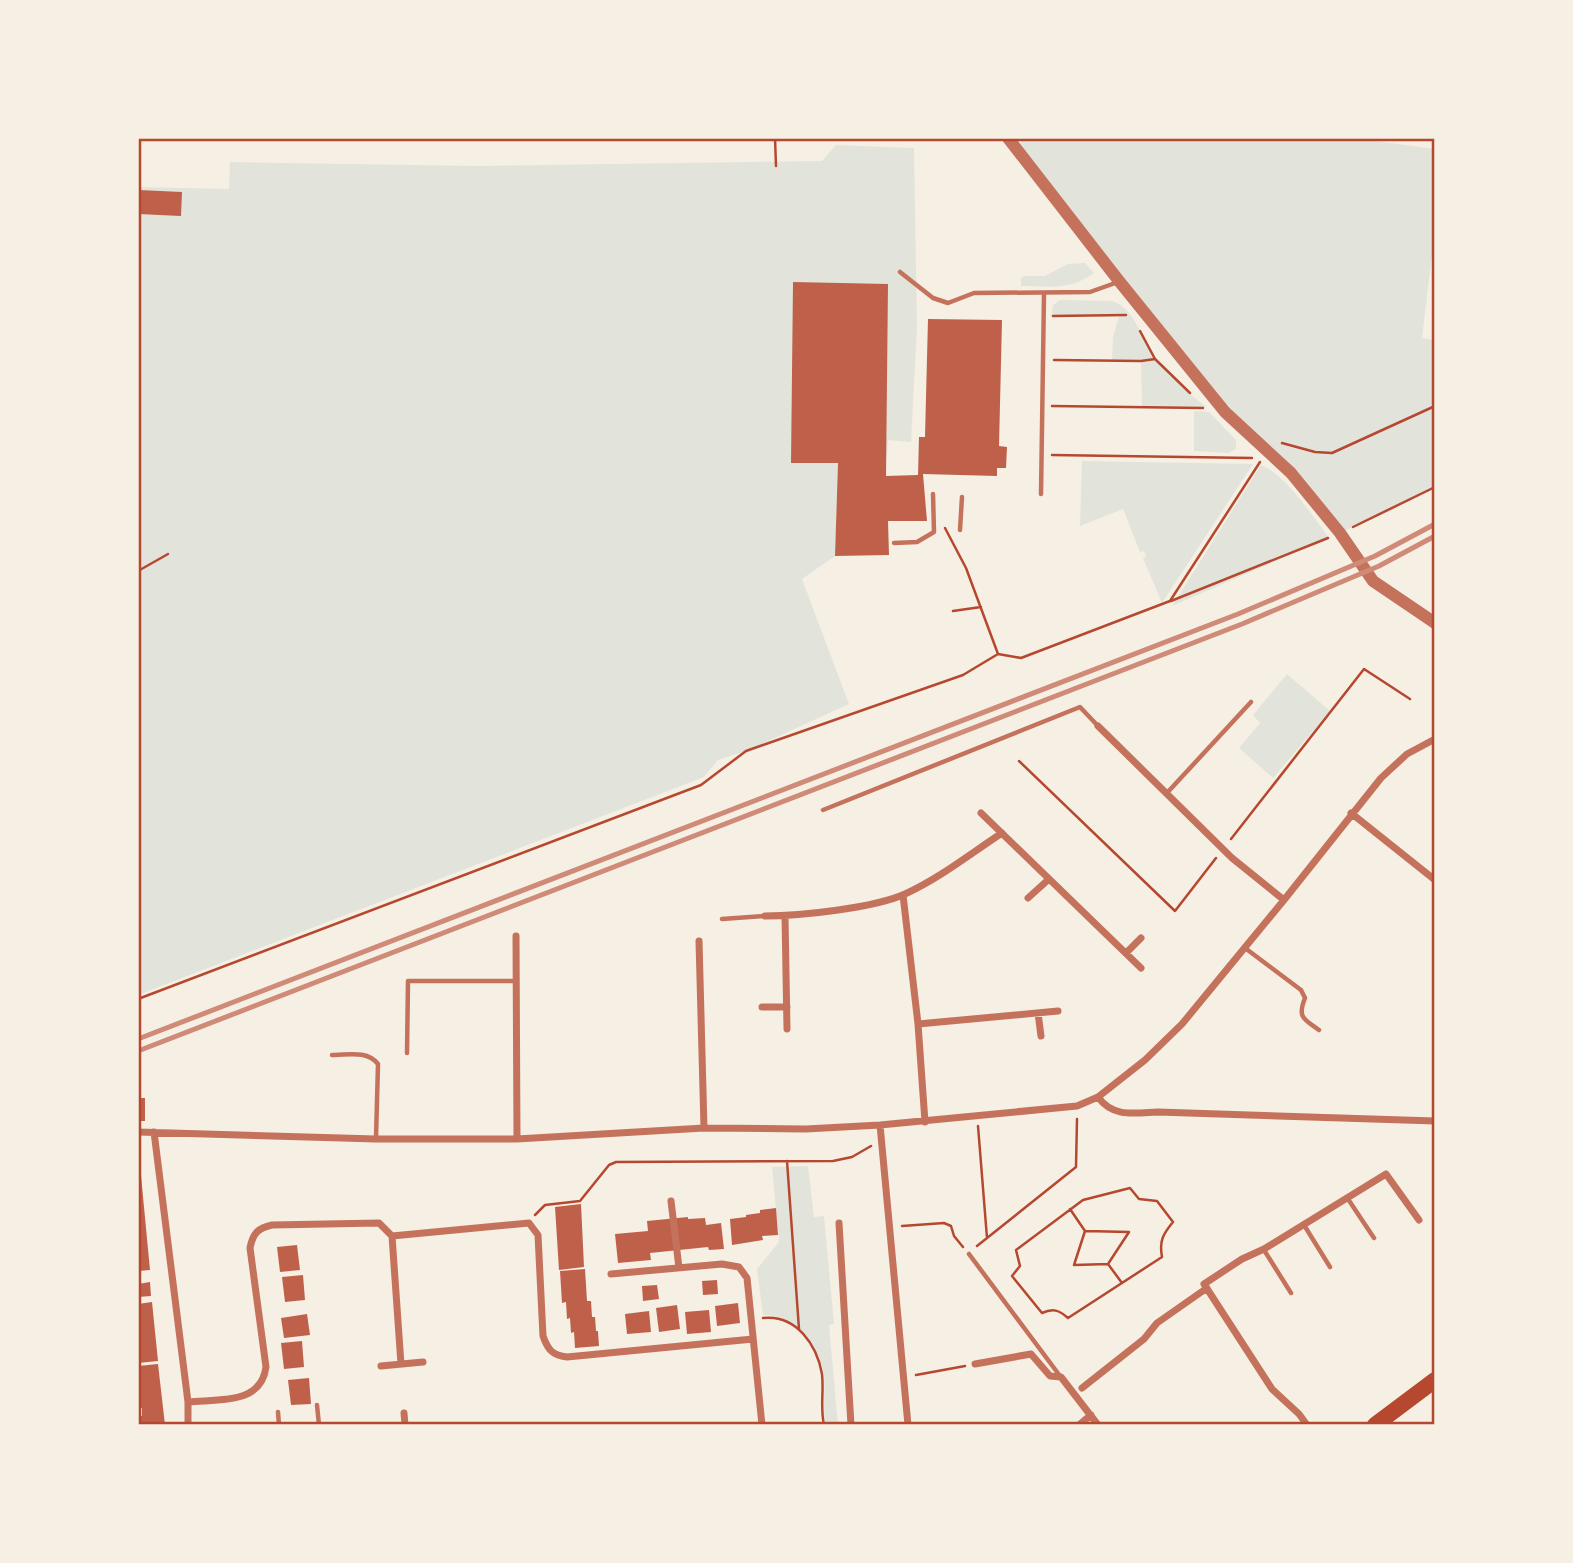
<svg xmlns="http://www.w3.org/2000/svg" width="1573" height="1563" font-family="'Exo 2',sans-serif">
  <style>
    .green { fill: #e2e4dc }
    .building { fill: #bf614a }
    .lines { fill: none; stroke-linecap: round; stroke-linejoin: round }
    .path { stroke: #b5482f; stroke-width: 2.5 }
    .service { stroke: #c5725c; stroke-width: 4.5 }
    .minor { stroke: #c5725c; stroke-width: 7 }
    .tertiary { stroke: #c5725c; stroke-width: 12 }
    .primary { stroke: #b5482f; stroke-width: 16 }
    .rail { stroke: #cf8b77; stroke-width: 5 }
    .neatline { fill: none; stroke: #b5482f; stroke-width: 2.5 }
  </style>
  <rect width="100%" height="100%" fill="#f6efe4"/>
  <!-- green -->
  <path class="green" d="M1021 138H1353L1435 149V229L1422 338 1435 340V487L1340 533 1225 412 1020 153Z
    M836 145 914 148 917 327 911 442 888 440 886 464 838 463 835 556 802 579 849 704 746 751 718 760 704 777 138 995V187L229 189 230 162 478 166 822 161Z
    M1085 263 1094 273C1069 291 1050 286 1021 286V278L1024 276H1045L1068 264Z
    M1060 300 1112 301C1137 309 1142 343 1157 362 1172 379 1189 393 1206 407H1142L1141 362 1112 361 1113 337 1119 316H1051L1053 305Z
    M1194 411 1209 412 1236 440V449L1228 453 1194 451Z
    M1082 461 1253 464 1162 603 1143 558 1146 557 1144 551 1140 552 1123 509 1080 526Z
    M1261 465C1285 474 1314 517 1329 538L1172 606Z
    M1287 674 1330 711 1273 778 1239 748 1260 723 1253 715Z
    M808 1166 814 1217 824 1216 834 1324 829 1325 838 1425H826C822 1408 826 1392 824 1375 819 1343 797 1315 763 1315L757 1269 779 1242 772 1167Z"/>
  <!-- building -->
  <path class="building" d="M139 190 182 192 181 216 138 214Z
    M793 282 888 284 886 476 918 475 919 437H925L928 319 1002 320 999 446 1007 447 1006 468H997V476L923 474 927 521H888L889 555 835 556 838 463H791Z
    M138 1098H145V1121H138Z
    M138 1165H140L150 1270 138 1271Z
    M581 1204 584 1267 559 1270 555 1207Z
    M776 1208 778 1235 762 1236 763 1240 732 1245 730 1219 746 1217V1215L760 1213V1210Z
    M688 1217V1219L705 1218 706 1225 721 1223 724 1249 709 1250 708 1247 650 1253 651 1260 618 1263 615 1234 648 1231 647 1221Z
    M297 1245 300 1270 280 1272 277 1247Z
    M585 1269 587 1301H591L592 1317H595L596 1331H598L599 1346 575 1348 574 1332 571 1333 570 1318 567 1319 566 1302 562 1303 560 1271Z
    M303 1275 305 1300 285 1302 282 1277Z
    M717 1280 718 1294 703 1295 702 1281Z
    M150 1282 151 1296 138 1297V1284Z
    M657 1285 659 1299 643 1301 642 1286Z
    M152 1302 158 1361 138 1363V1304Z
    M738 1303 740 1323 717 1326 715 1306Z
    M677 1305 680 1329 659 1332 656 1308Z
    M709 1310 711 1332 687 1334 685 1312Z
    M649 1311 651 1332 627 1334 625 1314Z
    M307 1314 310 1335 284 1338 281 1318Z
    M302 1341 304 1367 284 1369 281 1343Z
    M158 1364 165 1425H138V1416H142V1408H138L140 1392 138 1366Z
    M309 1378 311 1404 291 1405 288 1380Z"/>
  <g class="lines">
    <!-- path -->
    <path class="path" d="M775 138 776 166
      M1053 316 1126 315
      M1140 331 1155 359 1190 393
      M1054 360 1141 361 1155 359
      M1052 406 1203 408
      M1282 443 1315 452 1332 453 1435 406
      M1052 455 1252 458
      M1353 527 1435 487
      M945 528 966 568 998 654
      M138 571 168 554
      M1171 601 1328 538
      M953 611 981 607
      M1019 761 1175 911 1216 858
      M1231 839 1364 669 1410 699
      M138 999 701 785 746 751 963 675 998 654 1021 658 1170 601 1260 462
      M978 1126 987 1238
      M787 1161 799 1329
      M1130 1188 1139 1199 1157 1201 1173 1222C1163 1234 1159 1241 1162 1257L1068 1318C1059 1310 1053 1308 1042 1313L1012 1276 1020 1266 1016 1250 1083 1200Z
      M1070 1209 1085 1231
      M535 1215 545 1205 580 1201 609 1165 616 1162 833 1161 852 1157 871 1146
      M902 1226 944 1223 951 1226 954 1236 963 1247
      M1085 1231 1129 1232 1108 1264 1074 1265Z
      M977 1246 1076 1167 1077 1119
      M1108 1264 1122 1283
      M763 1318C796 1314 817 1345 822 1374 824 1392 820 1407 824 1425
      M916 1375 965 1366"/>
    <!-- service -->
    <path class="service" d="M900 272 933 298 948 303 974 293 1090 292 1118 282
      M1041 494 1044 294
      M960 530 962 497
      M894 543 917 542 934 532 933 494
      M1166 794 1251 702
      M823 810 1080 707 1098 726
      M722 919 764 916
      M1245 948 1301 990 1305 998C1297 1018 1304 1019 1319 1030
      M407 1053 408 981H516
      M332 1055C348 1055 367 1050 378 1064L376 1138
      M1348 1199 1374 1238
      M1304 1225 1330 1267
      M1264 1250 1291 1293
      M969 1254 1060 1376
      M317 1405 319 1425
      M278 1412 279 1425"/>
    <!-- minor -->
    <path class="minor" d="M1098 726 1232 858 1284 900
      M981 813 1141 968
      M1351 813 1435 880
      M903 895 918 1024 925 1122
      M1028 898 1049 879
      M765 916C800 916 874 908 905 894 940 878 970 854 1002 833
      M785 916 787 1029
      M516 936 517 1139
      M699 941 704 1128
      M1126 953 1141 938
      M762 1007H787
      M1038 1013 1041 1036
      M918 1024 1058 1011
      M1098 1097C1113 1118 1135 1113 1158 1112L1435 1121
      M880 1125 908 1425
      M138 1132 376 1139H517L704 1128 806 1129 880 1125 1077 1106 1098 1097 1145 1060 1182 1024 1284 900 1381 778 1407 754 1435 739
      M154 1132 188 1402V1425
      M671 1201 679 1268
      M839 1223 851 1425
      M392 1236 401 1364
      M611 1274 722 1264 739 1267 747 1278 762 1425
      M975 1364 1031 1354 1050 1376 1061 1377 1098 1425
      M381 1366 423 1362
      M1082 1388 1144 1339 1157 1323 1207 1288
      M188 1402C219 1399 261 1405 266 1367L250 1248C253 1233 258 1228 272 1225L379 1223 392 1236 529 1223 538 1235 543 1336C548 1350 552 1355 567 1357L753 1339
      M404 1413 405 1425
      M1079 1425 1091 1415
      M1307 1425 1299 1414 1272 1389 1204 1284 1242 1259 1264 1249 1386 1174 1419 1220"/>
    <!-- tertiary -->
    <path class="tertiary" d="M1008 138 1119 281 1225 412 1291 473 1340 533 1373 581 1435 623"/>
    <!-- primary -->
    <path class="primary" d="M1375 1425 1435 1380"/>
    <!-- rail -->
    <path class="rail" d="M138 1039 1238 614 1375 556 1435 524
      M138 1051 1242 624 1379 566 1435 536"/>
  </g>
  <!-- border -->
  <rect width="1573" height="1563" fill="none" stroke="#f6efe4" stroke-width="280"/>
  <rect x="140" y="140" width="1293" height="1283" class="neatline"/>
</svg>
